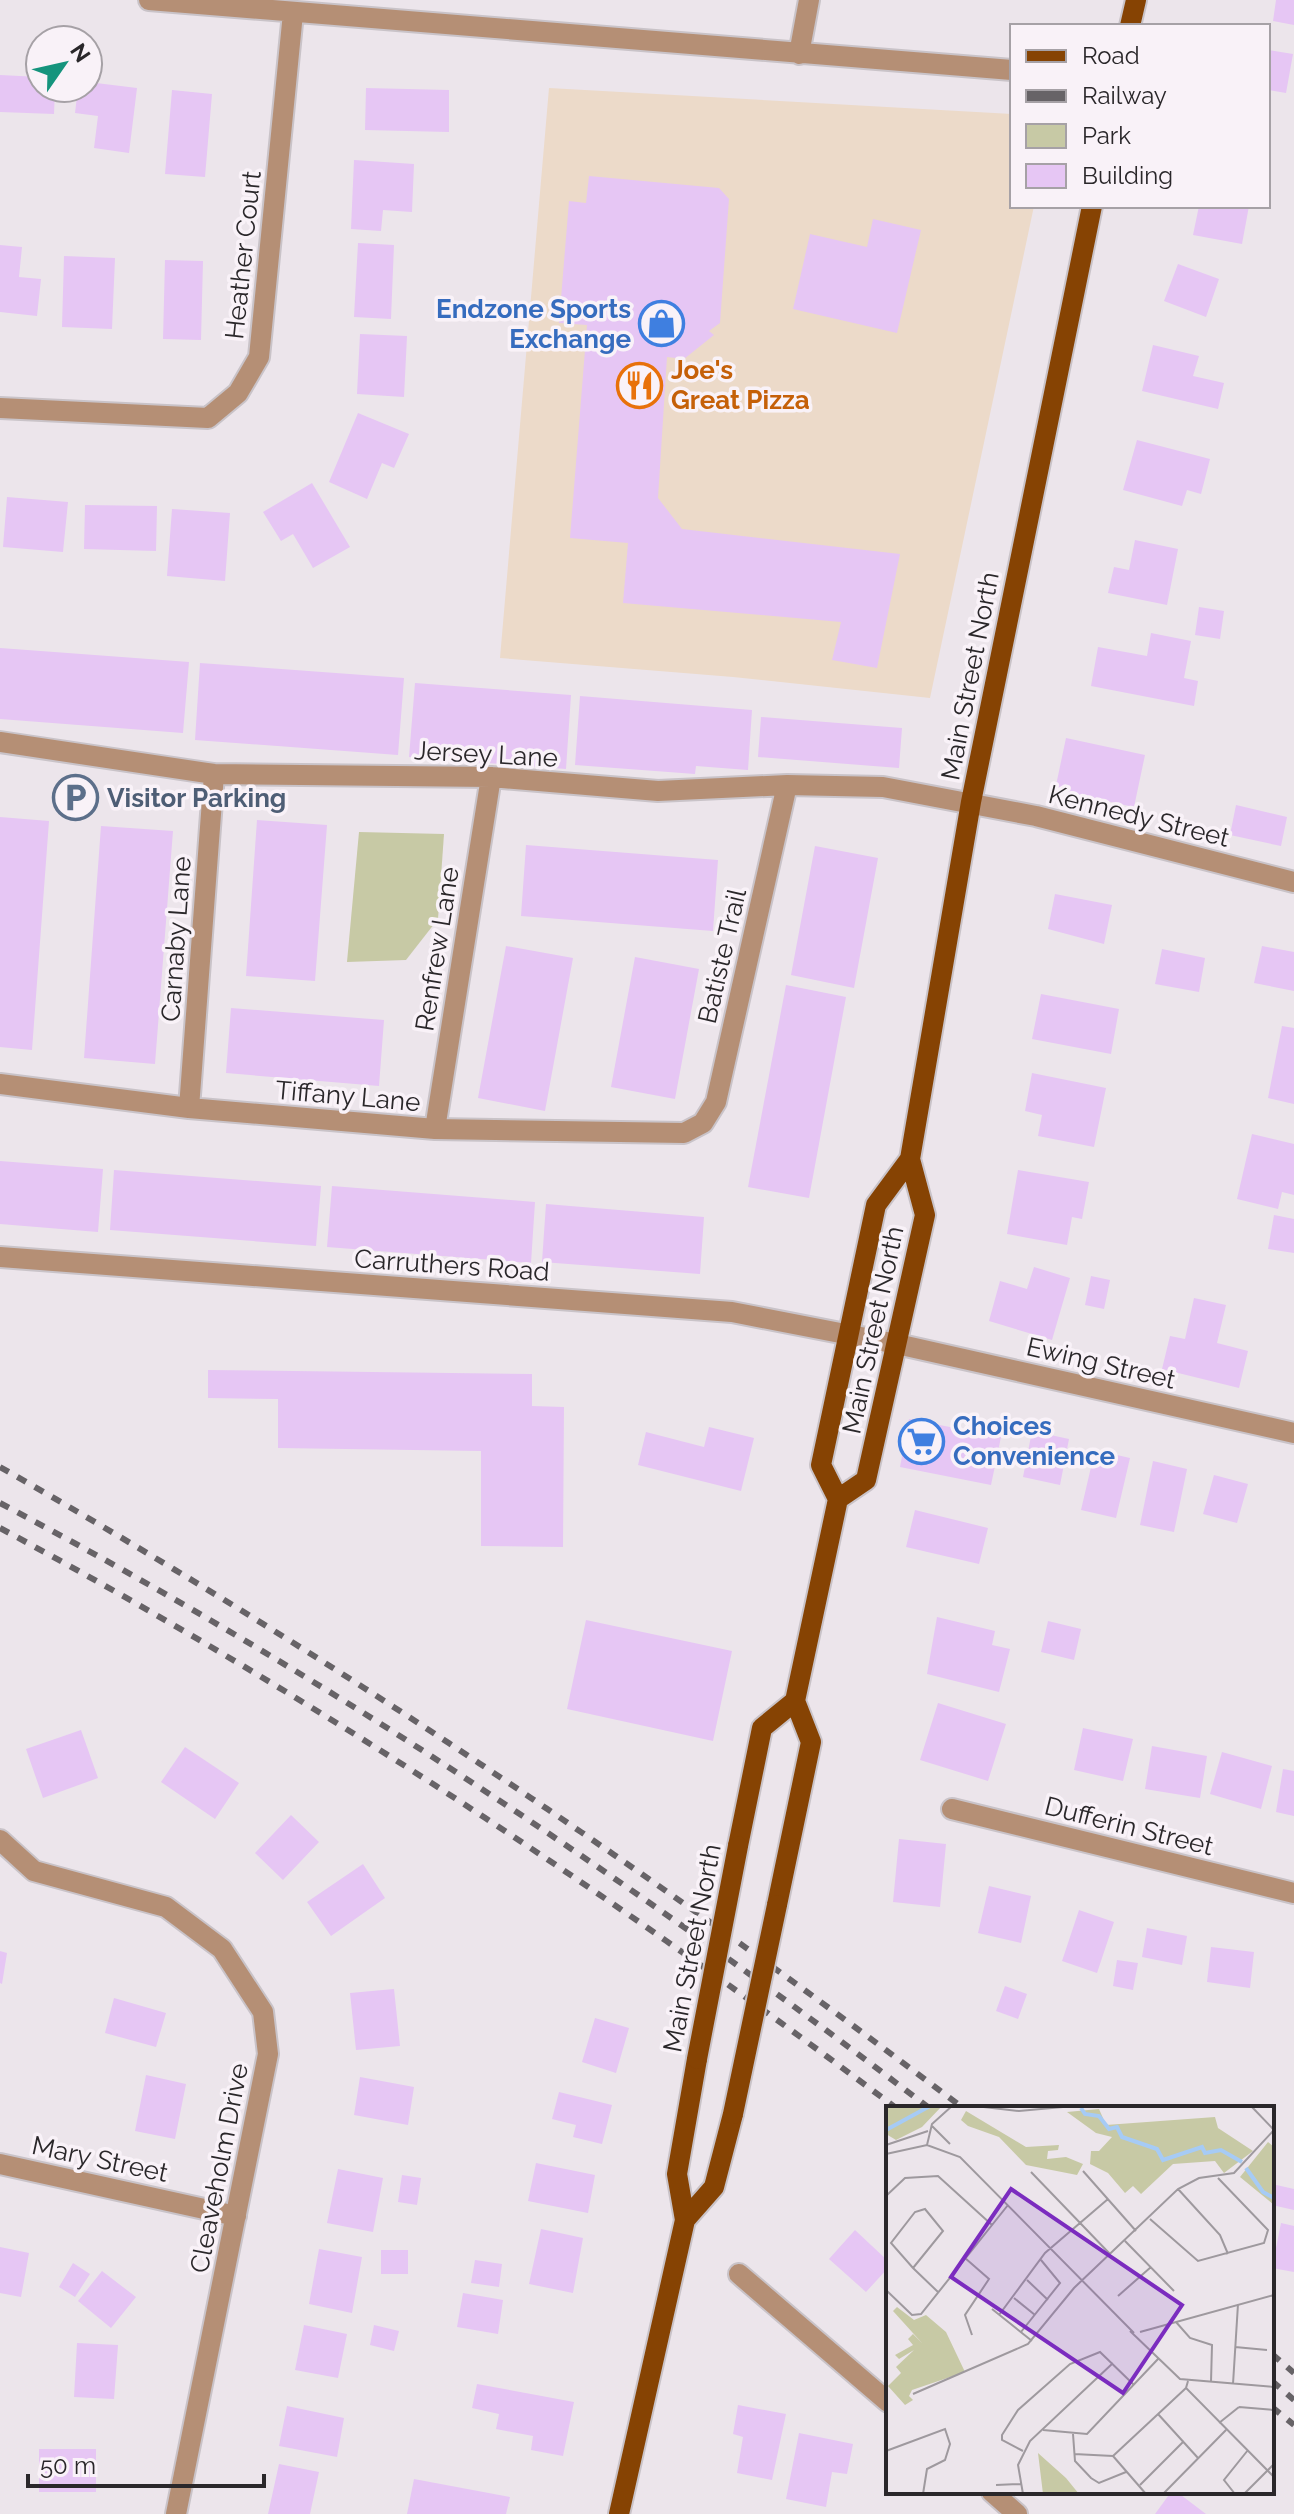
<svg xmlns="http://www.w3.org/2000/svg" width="1294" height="2514" font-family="Raleway,sans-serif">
<rect width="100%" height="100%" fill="#ece5eb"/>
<path fill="#ecdac9" d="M549,88L1012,114V206H1034L930,698L733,677L500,658Z"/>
<path fill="#c7c9a5" d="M359,832L444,834L438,919L406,960L347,962Z"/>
<path fill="#e6c6f4" d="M1276,0H1294V25L1273,21Z
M1268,50L1293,54L1286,93L1268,90Z
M0,75L40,77V88H55L54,114L0,112Z
M88,82L137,88L129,153L94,148L98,116L75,113L78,88H88Z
M366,88L449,90V132L365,130Z
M172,90L212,94L205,177L165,174Z
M354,160L414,164L412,212L383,210L381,231L351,229Z
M589,176L719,188L729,199L720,323L709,331L714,335L684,359L667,357L658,498L682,529L900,554L877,668L832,660L841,622L623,603L628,543L570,538L587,325L559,323L569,201L586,203Z
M1199,206H1249L1242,244L1193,235Z
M873,219L921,230L897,333L793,309L810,234L867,247Z
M358,243L394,245L391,319L354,317Z
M0,245L22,247L19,277L41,279L37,316L0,312Z
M64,256L115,258L112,329L62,327Z
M165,260L203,261L201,340L163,339Z
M1178,264L1219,279L1206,317L1164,301Z
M360,334L407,336L404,397L357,394Z
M1153,345L1199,356L1193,376L1224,383L1218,409L1142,391Z
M358,413L409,434L394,468L382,463L367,499L329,482Z
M1137,440L1210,459L1201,494L1187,490L1182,506L1123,490Z
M312,483L350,547L313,568L293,534L281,541L263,512Z
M7,497L68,502L63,552L3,547Z
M85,505L157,506L156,551L84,549Z
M172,509L230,513L225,581L167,576Z
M1135,540L1178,549L1167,605L1108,593L1114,567L1129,570Z
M1199,607L1224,611L1220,639L1195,635Z
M1151,633L1191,641L1184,678L1198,681L1194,706L1091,686L1098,647L1147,656Z
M0,648L189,662L183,733L0,719Z
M200,663L404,678L398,755L195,740Z
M415,683L571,695L566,769L409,757Z
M580,696L752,710L748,770L696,766L695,774L575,765Z
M761,717L902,728L899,768L758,757Z
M1066,738L1145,755L1134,807L1055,790Z
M1236,805L1287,817L1281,846L1230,835Z
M0,817L49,821L32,1050L0,1047Z
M257,820L327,825L315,981L246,976Z
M101,826L173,831L155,1064L84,1058Z
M526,845L718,860L713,931L521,916Z
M815,846L878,858L854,988L791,975Z
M1055,894L1112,905L1104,944L1048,929Z
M506,946L573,958L545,1111L478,1098Z
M1262,946L1294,952V991L1254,983Z
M1162,949L1205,958L1199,992L1155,984Z
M635,957L699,969L675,1099L611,1087Z
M786,985L846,997L809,1198L748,1187Z
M1041,994L1119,1009L1111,1054L1032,1039Z
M231,1008L384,1020L379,1086L226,1073Z
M1282,1026L1294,1028V1104L1268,1098Z
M1032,1073L1106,1088L1094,1147L1038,1136L1042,1115L1025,1111Z
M1252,1134L1294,1144V1195L1282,1192L1278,1209L1237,1199Z
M0,1161L103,1169L98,1232L0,1224Z
M114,1170L321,1186L316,1246L110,1230Z
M1018,1170L1089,1182L1082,1219L1072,1217L1067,1245L1007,1234Z
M332,1186L535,1202L531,1263L327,1247Z
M546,1204L704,1217L700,1274L542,1262Z
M1274,1215L1294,1219V1253L1268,1249Z
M1034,1267L1070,1278L1052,1340L989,1321L1000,1281L1027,1289Z
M1091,1276L1110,1280L1104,1309L1085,1305Z
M1194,1298L1226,1305L1217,1343L1248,1351L1239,1388L1162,1369L1170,1336L1185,1339Z
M208,1370L532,1374V1406L564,1407L563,1547L481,1546V1451L278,1448V1399L208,1398Z
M909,1419L1001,1437L991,1485L900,1467Z
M709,1427L754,1438L741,1491L638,1465L646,1432L704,1447Z
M1032,1431L1069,1439L1060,1485L1023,1477Z
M1095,1450L1130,1458L1116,1518L1081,1510Z
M1153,1461L1187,1469L1174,1532L1140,1525Z
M1214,1475L1248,1484L1237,1523L1203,1514Z
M915,1510L988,1528L979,1564L906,1547Z
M937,1617L995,1631L992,1645L1010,1649L999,1692L927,1674Z
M586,1620L732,1651L713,1741L567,1709Z
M1048,1621L1081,1629L1074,1660L1041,1652Z
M938,1703L1006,1724L988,1781L920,1760Z
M1083,1728L1133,1739L1123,1781L1074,1770Z
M81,1730L98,1778L43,1798L26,1749Z
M1152,1746L1207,1756L1200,1798L1145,1789Z
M185,1747L239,1783L215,1819L161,1782Z
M1222,1752L1272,1766L1261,1809L1210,1794Z
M1283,1769L1294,1771V1816L1276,1812Z
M291,1815L319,1842L283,1880L255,1853Z
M899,1839L946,1844L940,1907L893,1902Z
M363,1864L385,1898L331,1936L307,1902Z
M989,1886L1031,1896L1021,1943L978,1933Z
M1079,1910L1114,1922L1097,1973L1062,1961Z
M1147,1928L1187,1936L1182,1965L1142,1957Z
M1211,1947L1254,1952L1250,1988L1207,1982Z
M0,1951L7,1953L2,1984L0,1983Z
M1117,1960L1138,1963L1133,1990L1113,1986Z
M1005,1986L1027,1994L1018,2019L996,2011Z
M394,1989L400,2046L356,2050L350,1993Z
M114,1998L166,2013L156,2047L105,2033Z
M595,2018L629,2028L616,2073L582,2062Z
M146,2075L186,2084L175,2139L135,2131Z
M360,2077L414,2087L408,2125L354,2115Z
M559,2092L612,2105L602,2144L573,2137L576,2125L552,2119Z
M536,2163L595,2175L588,2213L528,2201Z
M338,2169L383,2178L373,2232L327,2223Z
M402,2175L421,2178L417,2205L398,2202Z
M1272,2184L1294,2189V2210L1272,2205Z
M1281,2223L1294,2226V2272L1272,2268Z
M541,2229L583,2238L573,2293L529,2284Z
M855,2230L888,2261V2268L866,2292L829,2259Z
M0,2247L29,2253L21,2297L0,2293Z
M319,2249L362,2257L352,2313L309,2304Z
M381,2250H408V2274H381Z
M475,2260L502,2264L499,2287L471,2283Z
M73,2263L90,2274L75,2297L59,2287Z
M102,2271L136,2297L111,2328L78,2301Z
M463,2293L503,2300L498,2334L457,2327Z
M304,2325L347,2334L338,2378L295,2370Z
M374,2325L399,2331L394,2351L370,2345Z
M77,2343L118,2345L114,2399L74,2397Z
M477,2384L574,2402L563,2456L531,2450L533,2436L496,2429L499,2414L472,2408Z
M738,2405L786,2414L772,2480L737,2473L743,2437L733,2434Z
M287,2406L344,2418L337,2457L279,2446Z
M799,2433L853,2444L847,2474L832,2472L826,2507L786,2499Z
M39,2449H96V2492H39Z
M279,2464L319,2472L310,2514H268Z
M414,2479L510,2497L506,2514H407Z
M1171,2492H1177L1206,2514H1155Z"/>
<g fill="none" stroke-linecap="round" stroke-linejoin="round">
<defs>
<path id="street" d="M149,0L1012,70
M799,54L809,0
M0,408L208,418L238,393L259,357L293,13
M0,742L214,774L491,777L658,791L787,785L883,787L1036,816L1294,882
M0,1084L189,1108L435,1129L684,1133L703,1123L716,1102L787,785
M189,1108L214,774
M435,1129L491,777
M0,1257L732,1312L897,1344L1294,1433
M952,1809L1294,1893
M0,1840L34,1871L166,1907L222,1949L263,2012L268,2054L176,2514
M0,2164L236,2216
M739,2274L888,2402
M992,2492L1017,2514"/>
<path id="primary" d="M1130,26L1136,0
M838,1499L866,1480L925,1215L910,1159L971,802L1092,206
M738,1846L762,1728L795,1701
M777,1905L811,1742L795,1701L838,1499L821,1465L876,1205L910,1159
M685,2220L714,2187L733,2114
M619,2514L685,2220L677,2174L697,2059"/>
</defs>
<use href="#street" stroke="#c9c3c8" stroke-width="24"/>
<use href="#primary" stroke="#c9c3c8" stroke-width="24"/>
<use href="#street" stroke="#b58f75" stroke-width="20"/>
<use href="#primary" stroke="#864303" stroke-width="20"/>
<path stroke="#676367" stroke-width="6" stroke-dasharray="10 10" stroke-linecap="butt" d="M0,1467C335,1658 656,1875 963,2108
M0,1503C326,1675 637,1884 929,2108
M0,1528C313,1696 612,1894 896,2108
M1272,2354L1294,2373
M1272,2381L1294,2400
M1272,2407L1294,2425"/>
<defs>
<path id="primary-bridge" d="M697,2059L738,1846
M733,2114L777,1905"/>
</defs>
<use href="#primary-bridge" stroke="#c9c3c8" stroke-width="24" stroke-linecap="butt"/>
<use href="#primary-bridge" stroke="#864303" stroke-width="20"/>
</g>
<defs>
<symbol id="shop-ring" viewBox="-11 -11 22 22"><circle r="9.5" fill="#f9f2f8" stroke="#3f7fe0" stroke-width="1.5"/><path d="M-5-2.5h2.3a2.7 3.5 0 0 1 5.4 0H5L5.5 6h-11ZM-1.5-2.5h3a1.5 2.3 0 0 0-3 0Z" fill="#3f7fe0"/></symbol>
<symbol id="restaurant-ring" viewBox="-11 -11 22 22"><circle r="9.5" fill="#f9f2f8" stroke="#e8710a" stroke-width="1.5"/><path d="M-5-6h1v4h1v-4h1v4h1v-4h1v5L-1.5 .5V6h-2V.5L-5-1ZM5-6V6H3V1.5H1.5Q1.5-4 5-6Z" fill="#e8710a"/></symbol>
<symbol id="parking-ring" viewBox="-11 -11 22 22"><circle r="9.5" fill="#f9f2f8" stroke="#5c6f8a" stroke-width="1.5"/><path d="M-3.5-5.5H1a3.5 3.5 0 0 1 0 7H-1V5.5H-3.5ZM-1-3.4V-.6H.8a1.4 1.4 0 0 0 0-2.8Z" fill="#5c6f8a"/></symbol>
<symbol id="supermarket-ring" viewBox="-11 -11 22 22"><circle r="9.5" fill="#f9f2f8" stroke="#3f7fe0" stroke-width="1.5"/><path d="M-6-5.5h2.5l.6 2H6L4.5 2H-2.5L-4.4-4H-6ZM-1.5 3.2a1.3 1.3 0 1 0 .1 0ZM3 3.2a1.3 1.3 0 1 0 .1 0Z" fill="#3f7fe0"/></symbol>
</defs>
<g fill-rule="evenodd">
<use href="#shop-ring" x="636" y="298" width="51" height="51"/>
<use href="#restaurant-ring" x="614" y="360" width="51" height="51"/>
<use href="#parking-ring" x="50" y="772" width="51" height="51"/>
<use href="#supermarket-ring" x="896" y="1416" width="51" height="51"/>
</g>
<g text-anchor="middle" stroke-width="7" stroke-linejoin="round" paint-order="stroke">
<g font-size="26" fill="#2a272a" stroke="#f9f2f8">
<text transform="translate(243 255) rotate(-84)" y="9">Heather Court</text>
<text transform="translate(970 676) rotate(-79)" y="9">Main Street North</text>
<text transform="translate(486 754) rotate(3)" y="9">Jersey Lane</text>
<text transform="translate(1139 816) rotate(14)" y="9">Kennedy Street</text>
<text transform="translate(176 939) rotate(-86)" y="9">Carnaby Lane</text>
<text transform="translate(437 949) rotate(-81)" y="9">Renfrew Lane</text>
<text transform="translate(722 956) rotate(-77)" y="9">Batiste Trail</text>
<text transform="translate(348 1096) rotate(5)" y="9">Tiffany Lane</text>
<text transform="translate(452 1265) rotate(4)" y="9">Carruthers Road</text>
<text transform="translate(873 1330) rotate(-78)" y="9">Main Street North</text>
<text transform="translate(1101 1363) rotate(13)" y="9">Ewing Street</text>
<text transform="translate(1129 1826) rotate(14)" y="9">Dufferin Street</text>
<text transform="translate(692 1948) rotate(-79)" y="9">Main Street North</text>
<text transform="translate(100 2159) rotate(12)" y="9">Mary Street</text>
<text transform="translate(219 2168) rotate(-79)" y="9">Cleaveholm Drive</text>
</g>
<g font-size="26" font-weight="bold" fill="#366cbe" stroke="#f9f2f8" text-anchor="end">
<text x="631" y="318">Endzone Sports<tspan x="631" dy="30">Exchange</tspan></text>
<text x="953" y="1435" text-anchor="start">Choices<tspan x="953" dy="30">Convenience</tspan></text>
</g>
<g font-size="26" font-weight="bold" fill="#c56008" stroke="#f9f2f8" text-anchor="start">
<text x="671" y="379">Joe's<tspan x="671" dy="30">Great Pizza</tspan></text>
</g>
<g font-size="26" font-weight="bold" fill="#4e5e75" stroke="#f9f2f8" text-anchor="start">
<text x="107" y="807">Visitor Parking</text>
</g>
</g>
<g transform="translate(886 2106)">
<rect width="388" height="388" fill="#ece5eb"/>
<path d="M0,0H56L36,21L10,34L0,28ZM213,3L220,19L329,11L332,22L367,45L338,67L329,55L287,58L255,88L247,80L239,87L222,67L204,58L205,45H213L226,31L210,27L181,6ZM80,5L140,41L173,39L172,44L162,45L161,53L180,51L197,58L191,69L140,59L113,31L82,20L75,14ZM382,36L388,41V99L354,71ZM11,201L28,214L40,209L60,226L79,266L26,284L23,290L27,294L19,299L2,280L15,267L10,261L28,244L13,253L9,249L27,239L22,233L27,228L36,237L7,205ZM152,347L180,372L193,388H157Z" fill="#c7c9a5"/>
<path fill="none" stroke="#a6cbf5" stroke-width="4" d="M195,2L199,8L213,10L223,23L231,21L236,31L271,43L277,54L316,41L319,47L335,44L356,56M0,24L44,0M360,62L377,86L388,92"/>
<path fill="none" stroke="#9e999e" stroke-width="2" d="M89,0L133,5L188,0M365,0L388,24M45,19L64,38M0,39L42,25M41,39L46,18L66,0M0,48L41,39L74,51L248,227M197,65L250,125M145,66L224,148M292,83L334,129L342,148M0,90L19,72L52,70L106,119M264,113L312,155L378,137L382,124L332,72M239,135L288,185M79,152L103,173L79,209L86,229M27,162L57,125L39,103L29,106L5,137L27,162L52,186M141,174L162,194M0,184L26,209L35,208L122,99M232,190L265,161M128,192L149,209M106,203L146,235M113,209L159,147L222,93M290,216L304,232L326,239L325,276M244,225L294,273L388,281M135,226L174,177L155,154M254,226L388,189M349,241L381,244M302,275L300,282L388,371M347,278L352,198M27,288L142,238L188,182L292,83L313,72L348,67L388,24M353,301L388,304M272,308L312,352M333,317L353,301M157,324L201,328L272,253M187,328L189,355L205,372L213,377L240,366M0,345L59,323L64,338L59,354L41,363L37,388M137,345L116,334V329L132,304L184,258L214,246L247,278M188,348L227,350M227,350L300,282M227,350L260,388M110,379L135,378M254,379L298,335M137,388L132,359L144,335L227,257M277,388L340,324M349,388L338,374L362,344M358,388L388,358"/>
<path fill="#7b2cbf" fill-opacity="0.15" stroke="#7b2cbf" stroke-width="4" d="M125,83L296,199L237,287L65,171Z"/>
<rect width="388" height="388" fill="none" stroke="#2a272a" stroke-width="4"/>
</g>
<rect x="1010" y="24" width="260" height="184" fill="#f9f2f8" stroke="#a6a1a6" stroke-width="2"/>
<rect x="1026" y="50" width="40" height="12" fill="#864303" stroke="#a6a1a6" stroke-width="2"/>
<text x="1082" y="64" font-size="24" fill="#2a272a">Road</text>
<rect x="1026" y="90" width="40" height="12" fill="#676367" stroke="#a6a1a6" stroke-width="2"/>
<text x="1082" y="104" font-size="24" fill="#2a272a">Railway</text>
<rect x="1026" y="124" width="40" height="24" fill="#c7c9a5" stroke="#a6a1a6" stroke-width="2"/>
<text x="1082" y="144" font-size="24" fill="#2a272a">Park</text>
<rect x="1026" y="164" width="40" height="24" fill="#e6c6f4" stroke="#a6a1a6" stroke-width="2"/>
<text x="1082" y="184" font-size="24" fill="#2a272a">Building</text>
<g transform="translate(64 64) rotate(56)"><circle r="38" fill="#f9f2f8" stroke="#a6a1a6" stroke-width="2"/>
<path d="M0-6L14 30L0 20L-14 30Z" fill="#15947d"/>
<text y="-12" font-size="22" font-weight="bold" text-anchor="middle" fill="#2a272a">N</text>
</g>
<path d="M28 2474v12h236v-12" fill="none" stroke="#2a272a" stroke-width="4"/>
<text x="40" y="2474" font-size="24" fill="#2a272a" stroke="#f9f2f8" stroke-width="6" paint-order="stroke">50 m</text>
</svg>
